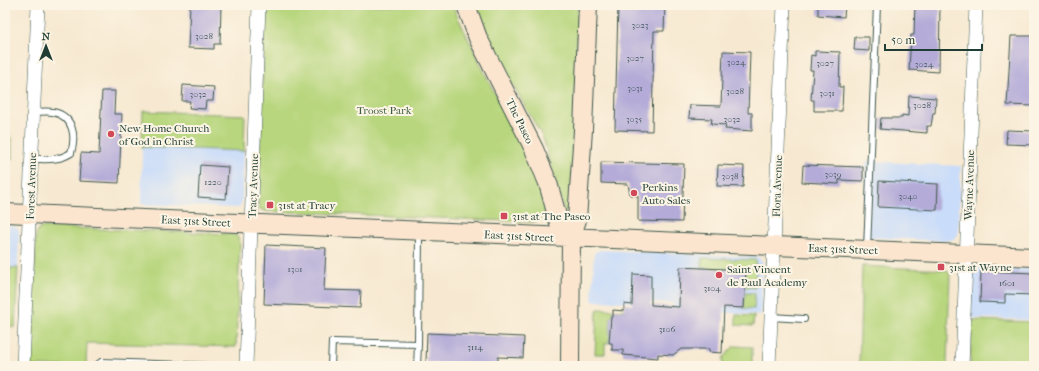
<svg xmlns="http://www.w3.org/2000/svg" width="1039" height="371" font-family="'IM FELL French Canon',serif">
<rect width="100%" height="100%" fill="#fcf5e5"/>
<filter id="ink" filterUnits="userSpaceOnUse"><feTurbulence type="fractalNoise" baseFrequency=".025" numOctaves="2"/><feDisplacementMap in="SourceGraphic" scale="8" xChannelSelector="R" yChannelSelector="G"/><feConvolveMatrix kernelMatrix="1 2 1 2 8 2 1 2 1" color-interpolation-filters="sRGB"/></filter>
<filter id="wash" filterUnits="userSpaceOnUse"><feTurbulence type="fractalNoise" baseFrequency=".012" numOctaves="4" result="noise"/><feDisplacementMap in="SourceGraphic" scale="16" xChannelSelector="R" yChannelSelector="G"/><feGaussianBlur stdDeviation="0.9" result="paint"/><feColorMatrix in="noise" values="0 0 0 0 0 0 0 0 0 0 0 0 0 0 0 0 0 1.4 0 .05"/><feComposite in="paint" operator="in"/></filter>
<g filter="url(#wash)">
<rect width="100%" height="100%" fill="#f7e9d1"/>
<path fill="#c9dcf9" d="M142,147L244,151L242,202L240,207L236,208L141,204Z
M866,161L961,166L958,235L954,239L946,241L863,237Z
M5,224L16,227L19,231L18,268H5Z
M600,250L759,257L763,263L761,315L673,309V303L592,301L594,253Z
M978,267L1034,269V320L971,318L973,271Z"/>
<path fill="#b7d67d" stroke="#6b8a58" d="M265,5H452L493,90L538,173L545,208L543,216L539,220L533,222L265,211L260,209L258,203Z
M473,5H578L571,212L564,211L543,138L482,30Z
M143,111L245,115L244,151L142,147Z
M5,129L12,140V159L7,158L5,156Z
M44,227L233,234L238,237L240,243L236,347L87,343L86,366H31L36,234L39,229Z
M702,258L756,260L755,288L745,287V270L702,268Z
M862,266L947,270L950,274L947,366H859Z
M5,268H18L15,327L5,326Z
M745,293H755L754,309L742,308H744Z
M598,309L624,310H613V317H611L609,343H605V354H595L597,310Z
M736,315L754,316L753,326L736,325Z
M972,320L1034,322V366H970Z
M734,346L752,347V366H723V358Z"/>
<g id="blocks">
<path fill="#b4abd8" d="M190,5H221L220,44H214V49L188,48Z
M618,5H665L664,31H654L652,131L615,130Z
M818,5H845L844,17L818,15Z
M915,5H940L939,72L909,70L911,35H914Z
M1011,36H1034V106L1007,105Z
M855,37H869V51L854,50Z
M723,51L750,52L748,113H752V131L725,129L726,125L711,124L712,119L689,118L690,105L721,106Z
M815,51L840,52L839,87H843L842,111H814V100H811L813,70H810L811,55L815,56Z
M183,85L214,87L213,101H206L205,109L189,108L190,101H182Z
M102,91H115L114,114H122L119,183L79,181L81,153L99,154Z
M909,96L936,98L935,113H933L931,126H927V133L880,129L881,118H902V115L908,116Z
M1007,130L1034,131V145L1006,144Z
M601,162L684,164L682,222L638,221V196L630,195L628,184L601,183Z
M200,165L228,167L226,199L198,197Z
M718,165L744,166L743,187L717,186Z
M803,165L863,167V181L839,180V184L802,182Z
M879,181L938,184L937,210L878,207Z
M266,245L326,248L324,290L361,291L360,308L264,304Z
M680,267L746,270L744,308L724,307L722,353L709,352V349H681L673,355L658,354V358L623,355V350H612V343H609L611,317H613V310L624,311V304L632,305L633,274L651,275V305L679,307Z
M981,271L1034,273V295L1005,294V303L980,302Z
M427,333L524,337L523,358L498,357V366L426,363Z"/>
</g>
</g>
<g filter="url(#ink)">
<use href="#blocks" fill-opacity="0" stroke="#3f574c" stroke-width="1"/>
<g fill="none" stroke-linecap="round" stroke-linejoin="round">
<defs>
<path id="lane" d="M32,159C47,159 58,161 71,153C76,137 74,116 53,112C47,111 40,112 34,112
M867,249L877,5
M771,317L804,319
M96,366L101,362L210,366
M331,366L332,342L418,344L419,233
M417,366L418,344"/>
<path id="street" d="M23,366L38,5
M246,366L259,5
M769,366L784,5
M962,366L976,5"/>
<path id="secondary" d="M466,5L478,38L534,149L548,183L559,223L571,238
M5,213L1034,257
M570,366L571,238L577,220L583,130L588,5"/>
</defs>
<use href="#lane" stroke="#3f574c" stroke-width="8"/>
<use href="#street" stroke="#3f574c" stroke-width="14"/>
<use href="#secondary" stroke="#3f574c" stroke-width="20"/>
<use href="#lane" stroke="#fff" stroke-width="6"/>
<use href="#street" stroke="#fff" stroke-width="13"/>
<use href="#secondary" stroke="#fbe5cf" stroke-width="18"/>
</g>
</g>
<g fill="#d1495b" stroke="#fcf5e5" stroke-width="1.5">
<circle cx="111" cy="134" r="4"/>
<circle cx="634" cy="193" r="4"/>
<rect x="266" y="201" width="8" height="8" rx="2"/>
<rect x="500" y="212" width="8" height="8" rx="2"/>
<rect x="937" y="263" width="8" height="8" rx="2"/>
<circle cx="719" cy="275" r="4"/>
</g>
<g text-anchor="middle" stroke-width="4" stroke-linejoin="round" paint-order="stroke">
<g font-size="9" fill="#44585d">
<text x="640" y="28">3023</text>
<text x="204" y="39">3028</text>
<text x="635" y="61">3027</text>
<text x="736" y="65">3024</text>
<text x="825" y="66">3027</text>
<text x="924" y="67">3024</text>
<text x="635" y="91">3031</text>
<text x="735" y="94">3028</text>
<text x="827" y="96">3031</text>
<text x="198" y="97">3032</text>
<text x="922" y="108">3028</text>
<text x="634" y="122">3035</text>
<text x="732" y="122">3032</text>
<text x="833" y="177">3039</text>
<text x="730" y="179">3038</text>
<text x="213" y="185">1220</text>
<text x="908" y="199">3040</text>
<text x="295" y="272">1301</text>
<text x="1007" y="286">1601</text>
<text x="712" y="291">3104</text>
<text x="667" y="332">3106</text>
<text x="475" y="350">3114</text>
</g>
<g font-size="11" fill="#3d5c43" stroke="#fcf5e5">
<text x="384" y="114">Troost Park</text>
</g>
<g font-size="11" fill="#1f3d34" stroke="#fcf5e5">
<text transform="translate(520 121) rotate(64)" y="4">The Paseo</text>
<text transform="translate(969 185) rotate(-88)" y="4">Wayne Avenue</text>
<text transform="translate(31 186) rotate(-88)" y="4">Forest Avenue</text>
<text transform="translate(253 186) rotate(-88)" y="4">Tracy Avenue</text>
<text transform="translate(777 186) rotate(-88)" y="4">Flora Avenue</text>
<text transform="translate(196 221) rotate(3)" y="4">East 31st Street</text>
<text transform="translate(519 236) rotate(3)" y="4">East 31st Street</text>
<text transform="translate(843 249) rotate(2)" y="4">East 31st Street</text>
</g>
<g font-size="11" fill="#1f3d34" stroke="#fcf5e5" text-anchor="start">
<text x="119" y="132">New Home Church<tspan x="119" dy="13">of God in Christ</tspan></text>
<text x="642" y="191">Perkins<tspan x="642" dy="13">Auto Sales</tspan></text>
<text x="278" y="209">31st at Tracy</text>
<text x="512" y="220">31st at The Paseo</text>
<text x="949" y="271">31st at Wayne</text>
<text x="727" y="273">Saint Vincent<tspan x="727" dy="13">de Paul Academy</tspan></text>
</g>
</g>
<rect width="1039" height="371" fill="none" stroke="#fcf5e5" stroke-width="20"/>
<g transform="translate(46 46)" stroke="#fcf5e5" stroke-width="3" paint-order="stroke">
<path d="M0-3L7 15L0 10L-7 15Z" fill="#1f3d34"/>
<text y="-6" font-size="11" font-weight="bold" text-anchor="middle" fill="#1f3d34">N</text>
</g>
<path d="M885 44v6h97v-6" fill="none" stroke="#1f3d34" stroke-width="2"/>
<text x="891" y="44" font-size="12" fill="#1f3d34" stroke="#fcf5e5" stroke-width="3" paint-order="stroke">50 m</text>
</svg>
